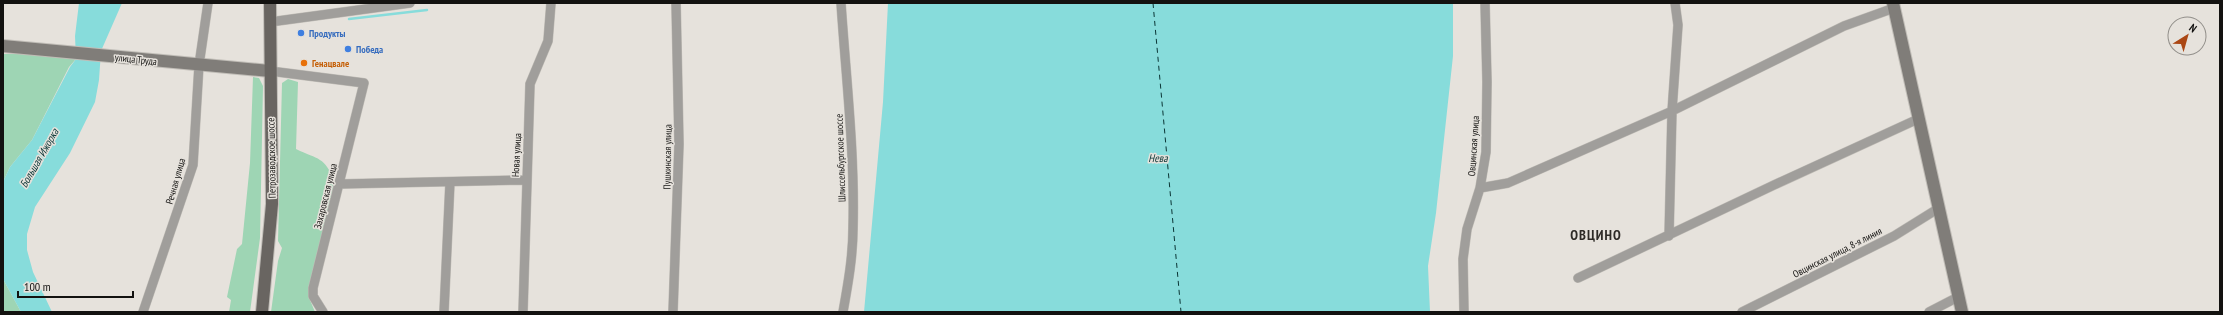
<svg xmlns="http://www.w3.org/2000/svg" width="2223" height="315" font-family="'PT Sans Narrow',sans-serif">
<rect width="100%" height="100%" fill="#e6e2dc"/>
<path fill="#9ed5b4" d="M3,54H33L76,59L69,67L32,140L10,167L3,182Z
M253,77L259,78L263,86L260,238L250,312H229L231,300L227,297L237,249L242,244L250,163Z
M288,79L298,82L296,149C319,160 324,156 335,182L310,289V300L315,312H271L278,261L282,248L278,241L282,83Z
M3,279L21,312H3Z"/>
<path fill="#87dcdb" d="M79,3H122L101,51L99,80L95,102L70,153L35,207L27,234V250L33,272L52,312H21L3,279V182L10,167L32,140L70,67L76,59L75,36Z
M888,3H1453V56L1436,213L1428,266L1430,312H864L883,102Z"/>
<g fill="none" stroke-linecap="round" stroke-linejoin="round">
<path stroke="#87dcdb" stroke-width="2.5" d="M349,19L427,10"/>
<path stroke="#0a3535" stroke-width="1" stroke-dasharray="5 4" stroke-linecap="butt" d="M1153,3L1181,312"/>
<defs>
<path id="street" d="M841,3C846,78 855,153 853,228C853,256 848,284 843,312
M270,22L410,3
M270,71L364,83L313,288V296L323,312
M340,184L525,180
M1480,188L1508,183L1672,111L1844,26L1894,8
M1669,236L1672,111L1678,25L1675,3
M1578,278L1774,185L1918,119
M143,312L193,165L199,65L208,3
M444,312L450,182
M523,312L530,84L548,41L551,3
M673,312L679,144L676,3
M1464,312L1463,259L1467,229L1480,188L1486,152L1487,82L1485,3
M1742,312L1894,236L1939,208
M1929,312L1958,297"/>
<path id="secondary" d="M1893,3L1962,312
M3,46L270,71"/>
<path id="primary" d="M262,312L272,204L270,3"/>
</defs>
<use href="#street" stroke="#c0bdb7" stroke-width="10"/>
<use href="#secondary" stroke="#c0bdb7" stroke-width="14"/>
<use href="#primary" stroke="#c0bdb7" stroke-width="14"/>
<use href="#street" stroke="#a09e9b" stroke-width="9"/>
<use href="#secondary" stroke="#807d79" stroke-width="12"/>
<use href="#primary" stroke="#696561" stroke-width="12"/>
</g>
<g fill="#3f7fe0" stroke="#e6e2dc" stroke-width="1.5">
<circle cx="301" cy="33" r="4"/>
<circle cx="348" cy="49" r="4"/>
</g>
<circle fill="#e8710a" stroke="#e6e2dc" stroke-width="1.5" cx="304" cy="63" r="4"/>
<g text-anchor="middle" stroke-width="3" stroke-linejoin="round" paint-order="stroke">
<g font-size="10" font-weight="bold" fill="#366cbe" stroke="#e6e2dc" text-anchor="start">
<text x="309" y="37">Продукты</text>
<text x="356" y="53">Победа</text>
</g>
<g font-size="10" fill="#131210" stroke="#e6e2dc">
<text transform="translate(136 59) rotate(6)" y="4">улица Труда</text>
<text transform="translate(1473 146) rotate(-86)" y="4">Овцинская улица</text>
<text transform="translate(516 155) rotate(-87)" y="4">Новая улица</text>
<text transform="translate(667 157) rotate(-89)" y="4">Пушкинская улица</text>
<text transform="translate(271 158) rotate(-91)" y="4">Петрозаводское шоссе</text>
<text transform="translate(840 158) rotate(-92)" y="4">Шлиссельбургское шоссе</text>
<text transform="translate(175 181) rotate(-74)" y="4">Речная улица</text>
<text transform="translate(325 196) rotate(-76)" y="4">Захаровская улица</text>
<text transform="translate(1837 252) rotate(-27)" y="4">Овцинская улица, 8-я линия</text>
</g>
<g font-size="10" font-weight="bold" fill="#c56008" stroke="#e6e2dc" text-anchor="start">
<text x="312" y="67">Генацвале</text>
</g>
<g font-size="11" font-style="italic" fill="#0a3535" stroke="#e6e2dc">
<text transform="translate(39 158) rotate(-60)" y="4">Большая Ижорка</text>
<text x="1158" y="162">Нева</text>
</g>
<g font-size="14" font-weight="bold" letter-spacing="1" fill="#2d2a26" stroke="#e6e2dc">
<text x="1596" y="240">ОВЦИНО</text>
</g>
</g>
<rect width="2223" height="315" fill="none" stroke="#131210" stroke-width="8"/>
<g transform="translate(2187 36) rotate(37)"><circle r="19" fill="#e6e2dc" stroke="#928f8a"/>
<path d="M0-3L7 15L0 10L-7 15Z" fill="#ab4714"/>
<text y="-6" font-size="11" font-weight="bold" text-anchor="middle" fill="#131210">N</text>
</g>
<path d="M18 291v6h115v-6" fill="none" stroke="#131210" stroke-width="2"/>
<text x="24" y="291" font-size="12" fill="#131210" stroke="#e6e2dc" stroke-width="3" paint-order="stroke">100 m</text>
</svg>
